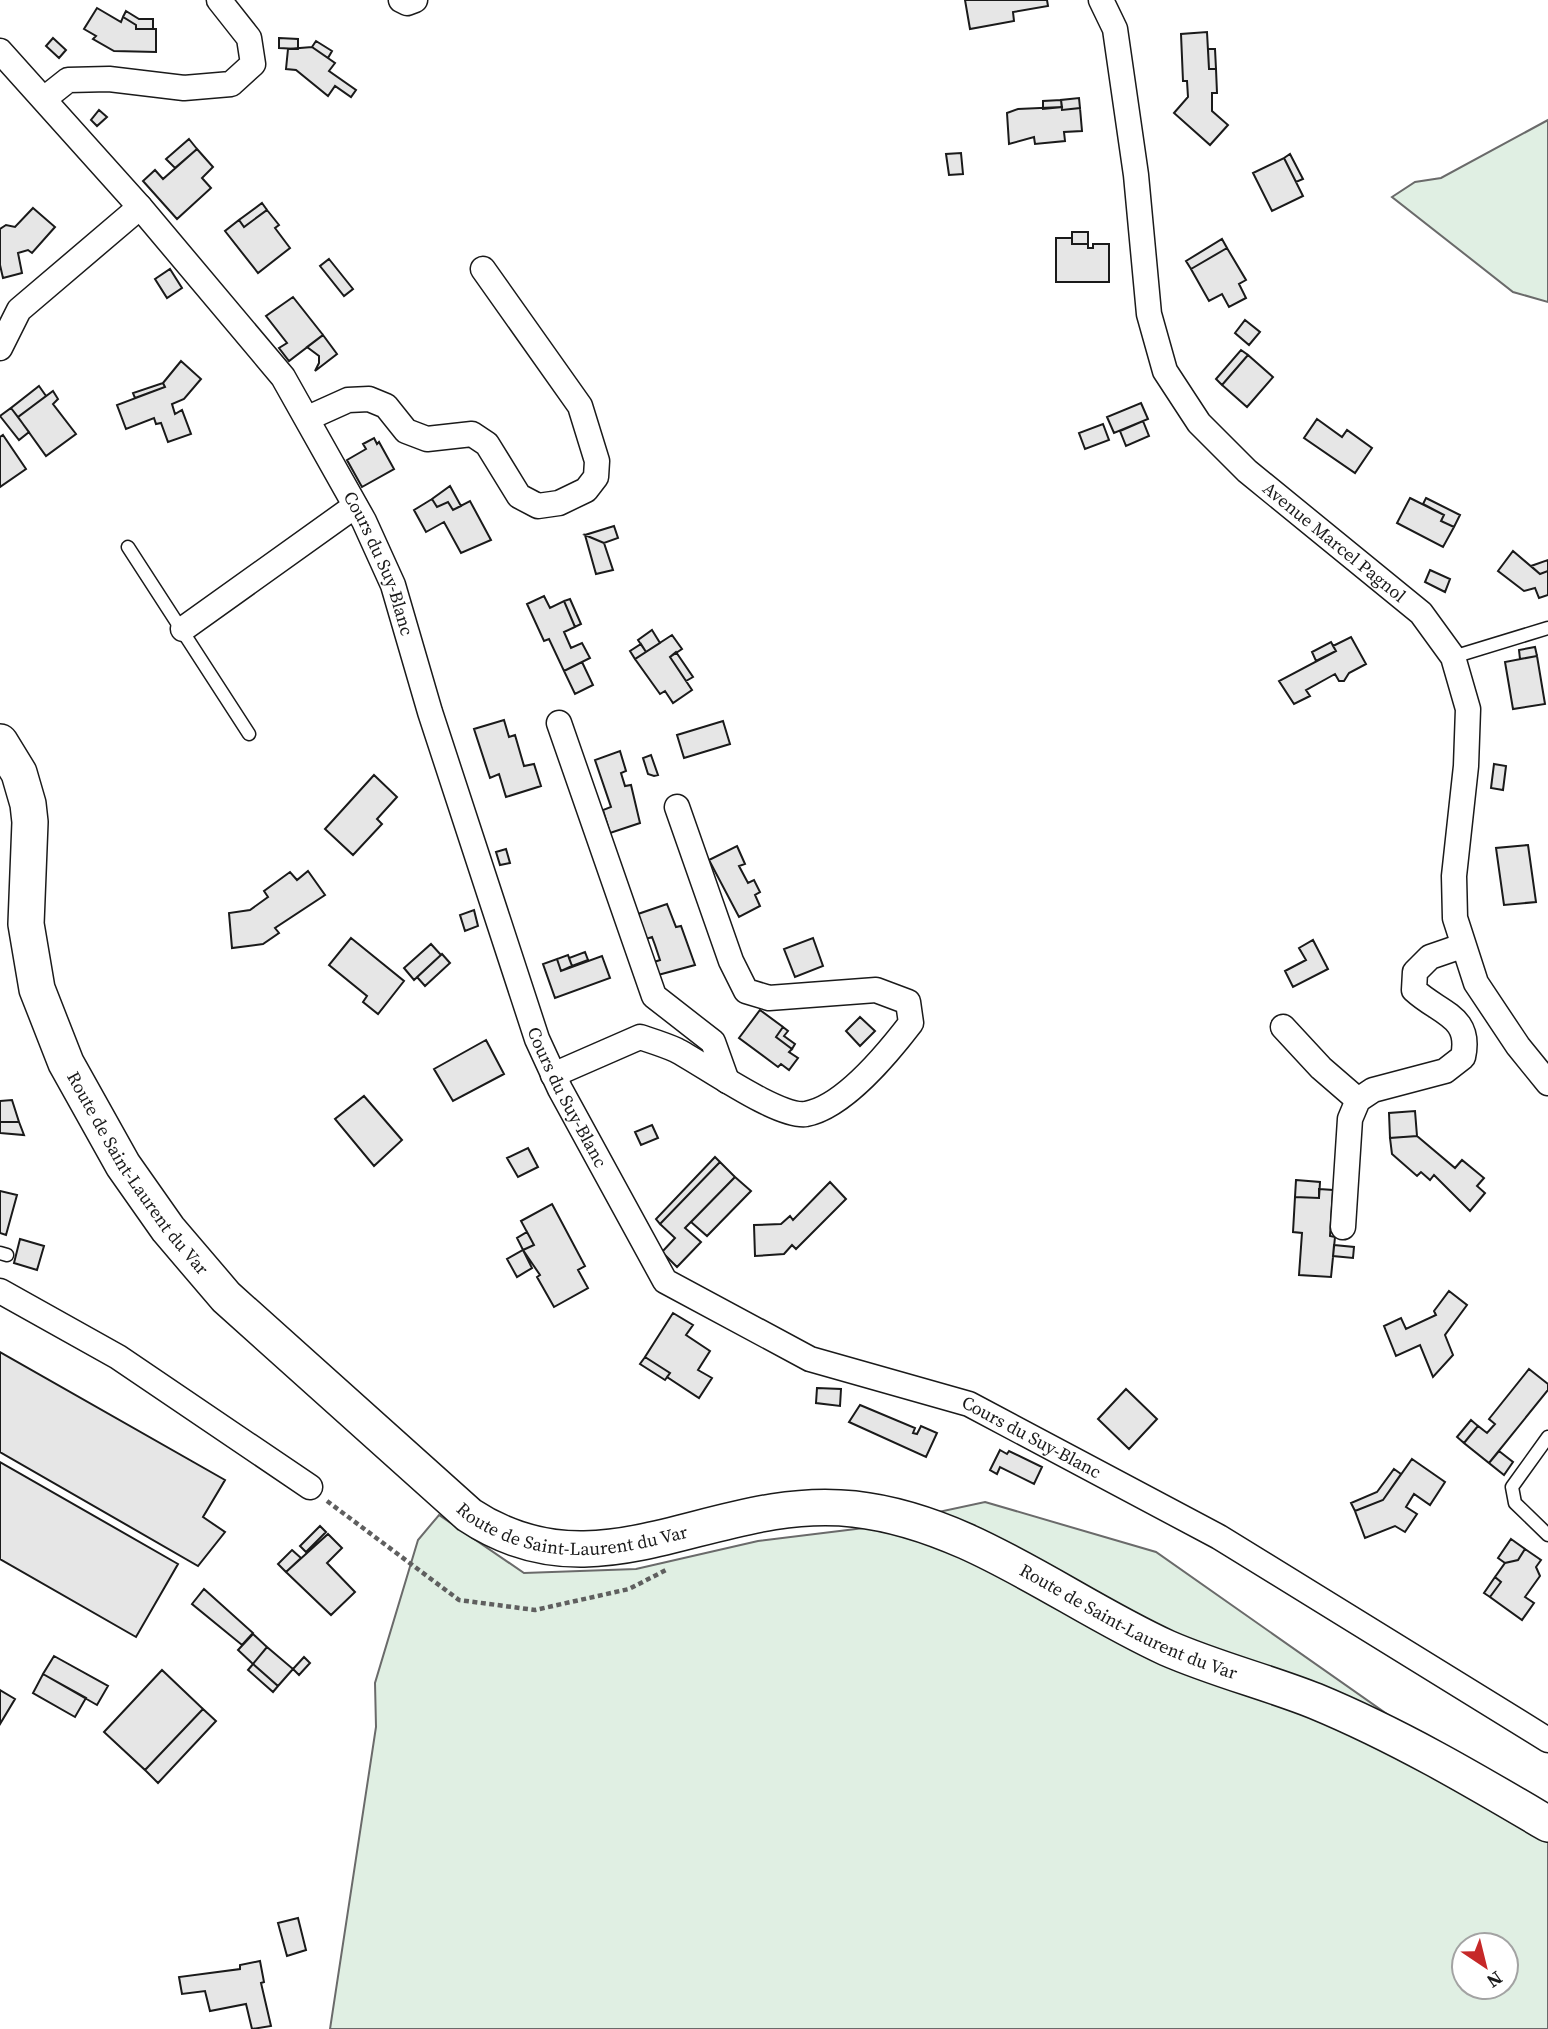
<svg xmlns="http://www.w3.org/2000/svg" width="1548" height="2029" font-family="'Source Serif 4',serif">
<rect width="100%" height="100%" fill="#fff"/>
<path fill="#e0efe3" stroke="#6a6a6a" stroke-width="2" fill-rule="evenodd" d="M1548,120V302L1513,292L1392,197L1415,182L1441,178Z
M985,1502L1156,1552L1548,1827V2029H330L376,1727L375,1683L418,1540L439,1515L524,1573L636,1569L758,1541L864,1528ZM1464,1945H1506V1987H1464Z"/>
<path fill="#e6e6e6" stroke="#1a1a1a" stroke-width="2" d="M965,0H1047L1048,6L1013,12L1014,21L970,29Z
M97,8L121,22L123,17L136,25V29H156V52L114,51L93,39L96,36L84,29Z
M126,11L139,19H153V29H136V25L123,17Z
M1207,32L1209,69H1216L1217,93H1212V111L1228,125L1210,145L1174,113L1188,97L1187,81H1183L1181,34Z
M53,38L66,50L59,58L46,46Z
M279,38L298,39V49L279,48Z
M316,41L332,51L328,58L312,47Z
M312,47L335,63L329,71L356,90L351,97L335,86L328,96L296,70L286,69L288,49Z
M1208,49H1215L1216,69H1209Z
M1079,98L1080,108L1062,110L1061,100Z
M1061,100L1062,107L1043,109V101Z
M1062,107V110L1080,108L1082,131L1064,132L1065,141L1035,144L1034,137L1009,144L1007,113L1018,109Z
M99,110L107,117L97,126L91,120Z
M189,139L197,149L175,168L166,159Z
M197,149L213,167L202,178L211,188L177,219L143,181L155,170L163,179Z
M961,153L963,174L949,175L946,154Z
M1290,154L1303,179L1296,182L1284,158Z
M1284,158L1303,196L1272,211L1253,173Z
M262,203L267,210L244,227L239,220Z
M33,208L55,227L32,253L28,250L18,253L22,273L3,278L0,265V229L6,225L15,227Z
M267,210L279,225L275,228L290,248L258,273L225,231L239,220L244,227Z
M1072,232H1088V244H1072Z
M1056,238H1072V244H1088V248H1093V244H1109V282H1056Z
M1222,239L1227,248L1191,269L1186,261Z
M1227,248L1246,280L1239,284L1246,298L1229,307L1222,294L1209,301L1191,269Z
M329,259L353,289L344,296L320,266Z
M170,269L182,288L167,298L155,279Z
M293,297L323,335L289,361L279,348L287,343L266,316Z
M1245,320L1260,332L1249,345L1235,333Z
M323,335L337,354L315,371L319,363V356L307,347Z
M1241,350L1248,355L1222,385L1216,379Z
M1248,355L1273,377L1247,407L1222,385Z
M181,361L201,379L184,399L172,404L175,414L182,410L191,434L168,442L161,423L156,424L154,418L126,429L117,405L165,387L163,383Z
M163,383L165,387L135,398L133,393Z
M39,386L46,396L18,417L11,408Z
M53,391L58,399L53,404L76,434L46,456L18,417Z
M1141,403L1148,419L1114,433L1107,417Z
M11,408L29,432L19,440L0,416Z
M1317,419L1342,437L1347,430L1372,448L1355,473L1304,438Z
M1143,421L1149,436L1126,446L1120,431Z
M1103,424L1109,440L1085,449L1079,433Z
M3,435L26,469L0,487V437Z
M374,438L377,444L379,442L394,469L362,487L347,460L366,449L363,444Z
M450,486L461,506L453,510L448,502L437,507L432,499Z
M1410,498L1444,515L1441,521L1454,527L1443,547L1397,523Z
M1426,498L1460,515L1454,527L1441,521L1444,515L1423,504Z
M432,499L437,507L448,502L453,510L470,501L491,540L461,553L444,522L426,532L414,510Z
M614,526L618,538L604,543L585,535Z
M585,535L604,543L613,570L596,574Z
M1513,551L1540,574L1548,571V595L1539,598L1535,588L1524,591L1498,571Z
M1548,560V571L1540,574L1531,566Z
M1430,570L1450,579L1445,592L1425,582Z
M544,596L550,608L564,601L575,627L564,632L571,648L582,643L590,658L564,671L549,639L544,641L527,604Z
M570,599L581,624L575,627L564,601Z
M652,630L660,643L646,652L638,640Z
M672,635L682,649L670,657L692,690L673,703L665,691L660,694L635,659Z
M1351,637L1366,664L1349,673L1344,681H1339L1335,674L1326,679L1306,690L1310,696L1294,704L1279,681L1336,651L1333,646Z
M1331,642L1336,651L1316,661L1312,652Z
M641,644L646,652L635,659L630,651Z
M1535,647L1537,656L1520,659L1519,650Z
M676,652L693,677L686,681L670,657Z
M1537,656L1545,704L1513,709L1505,662Z
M582,662L593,685L575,694L564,671Z
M504,720L509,737L515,735L524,766L534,764L541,786L506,797L499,774L490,778L474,729Z
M723,721L730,744L684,758L677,735Z
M620,751L626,771L621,773L625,786L631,785L640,823L610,833L603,810L611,807L595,760Z
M651,755L658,775L654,776L648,774L643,758Z
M1494,764L1506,766L1503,790L1491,788Z
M374,775L397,797L377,819L382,824L353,855L325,829Z
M1528,845L1536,902L1504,905L1496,848Z
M737,846L745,864L739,866L748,883L754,880L760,892L755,895L760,906L739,917L709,860Z
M506,849L510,863L500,865L496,852Z
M308,871L325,895L275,928L279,933L263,944L232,948L229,913L250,910L268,897L264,891L290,872L297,880Z
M667,904L676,927L681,926L695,965L658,975L654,962L660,960L655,945L652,937L646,939L638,914Z
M474,910L478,926L465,931L460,915Z
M351,938L404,981L378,1014L363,1002L367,996L329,965Z
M813,938L823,966L795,977L784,949Z
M1313,940L1328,969L1293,987L1285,971L1306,960L1299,948Z
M431,944L441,955L414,980L404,968Z
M585,952L588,960L572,966L569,958Z
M442,954L450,963L425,986L417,977Z
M568,955L572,966L561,971L557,959Z
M602,956L610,978L555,998L543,964L557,959L561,971Z
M760,1010L783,1027L776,1037L792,1049L789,1052L798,1058L789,1070L781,1064L778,1067L739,1038Z
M860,1017L875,1031L860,1046L846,1031Z
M783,1027L788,1031L784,1036L795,1044L792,1049L776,1037Z
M486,1040L504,1074L453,1101L434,1069Z
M364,1096L402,1140L374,1166L335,1119Z
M12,1100L19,1122H0V1101Z
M1415,1111L1417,1136L1390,1138L1389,1113Z
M0,1122H19L24,1135L0,1133Z
M652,1125L658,1138L641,1145L635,1132Z
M1417,1136L1455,1168L1462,1160L1484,1178L1477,1186L1485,1193L1470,1211L1434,1175L1430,1180L1421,1172L1417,1176L1392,1154L1390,1138Z
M528,1148L538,1167L518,1177L507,1158Z
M715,1157L720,1162L660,1224L656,1219Z
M720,1162L735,1177L685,1228L701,1242L677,1267L662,1252L675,1238L660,1224Z
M735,1177L751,1191L707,1236L691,1222Z
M1296,1180L1320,1182L1319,1198L1295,1197Z
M830,1182L846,1199L796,1249L792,1245L784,1254L755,1256L754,1225L781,1224L790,1216L793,1220Z
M1319,1189L1333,1190L1330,1236L1335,1237L1331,1277L1299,1275L1302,1233L1293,1232L1295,1197L1319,1198Z
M0,1191L17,1195L6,1235L0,1233Z
M552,1204L585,1266L578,1270L588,1288L554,1307L537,1277L540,1275L523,1250L534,1245L521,1221Z
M527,1232L534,1245L523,1250L517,1238Z
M20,1239L44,1246L37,1270L14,1263Z
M1334,1245L1354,1247L1353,1258L1333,1256Z
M523,1250L532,1268L517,1277L507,1259Z
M1449,1291L1467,1305L1445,1335L1453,1355L1433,1377L1420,1345L1396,1356L1384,1326L1401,1318L1406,1329L1436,1315L1434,1311Z
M673,1313L693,1325L686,1335L710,1351L698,1370L712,1378L699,1398L667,1377L670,1373L645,1357Z
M0,1352L225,1480L203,1517L225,1532L198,1566L0,1452Z
M645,1357L670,1373L665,1380L640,1364Z
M1529,1369L1548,1384V1390L1489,1463L1464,1443L1478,1426L1487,1433L1495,1424L1489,1419Z
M817,1388L841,1389L840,1406L816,1403Z
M1126,1389L1157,1419L1129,1449L1098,1419Z
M860,1405L915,1428L913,1433L917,1434L921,1426L937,1433L926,1457L849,1422Z
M1471,1420L1478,1426L1464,1443L1457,1437Z
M1000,1450L1007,1454L1009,1451L1042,1467L1034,1484L1000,1467L997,1474L990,1470Z
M1499,1451L1513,1462L1504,1475L1489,1463Z
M1412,1459L1445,1482L1430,1505L1414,1494L1406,1507L1417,1514L1405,1532L1395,1526L1365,1538L1355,1511L1383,1500Z
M0,1462L178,1564L136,1637L0,1559Z
M1394,1469L1401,1474L1383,1500L1355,1511L1351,1503L1377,1492Z
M320,1526L326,1532L306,1552L300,1546Z
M328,1534L342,1548L327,1563L355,1592L331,1615L286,1572Z
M1511,1539L1525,1549L1518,1560L1505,1563L1498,1558Z
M1525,1549L1541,1560L1536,1567L1540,1576L1525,1597L1534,1603L1522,1620L1490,1597L1501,1582L1495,1577L1505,1563L1518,1560Z
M292,1550L301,1558L286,1572L278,1564Z
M1495,1577L1501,1582L1490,1597L1484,1593Z
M204,1589L253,1633L242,1645L192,1604Z
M253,1634L267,1647L253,1664L238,1650Z
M267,1647L293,1669L278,1686L253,1664Z
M54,1656L108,1686L97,1705L43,1674Z
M304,1657L310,1663L299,1675L293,1669Z
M253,1664L278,1686L273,1692L248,1670Z
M162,1670L203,1709L145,1770L104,1732Z
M43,1674L86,1698L75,1717L33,1693Z
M0,1690L15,1699L0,1724Z
M203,1709L216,1721L158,1783L145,1770Z
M298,1918L306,1950L287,1956L278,1923Z
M260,1961L264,1982L261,1983L271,2026L252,2029L246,2004L210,2011L205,1991L182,1994L179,1977L240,1969V1965Z"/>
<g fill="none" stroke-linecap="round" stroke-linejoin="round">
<defs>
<path id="service" d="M128,547L249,734
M1453,657L1548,628
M0,1253L7,1255
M1548,1437L1512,1487L1515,1503L1548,1535"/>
<g id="minor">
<path d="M401,0L407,3L415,0"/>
<path id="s1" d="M1101,0L1115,29L1136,175L1149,314L1165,371L1199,423L1247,471L1421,613L1453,657L1468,709L1466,766L1454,876L1455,918L1476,983L1518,1046L1548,1083"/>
<path id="s2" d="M0,51L140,207L283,377L364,521L393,585L430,712L537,1039L560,1089L665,1281L810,1359L969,1404L1219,1537L1548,1740"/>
<path d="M44,99L68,80L109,79L184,88L231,84L253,64L249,38L219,0"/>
<path d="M0,348L19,310L140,207"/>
<path d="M308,418L348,400L369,399L386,406L406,431L427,439L472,434L487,444L519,496L538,506L559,503L586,490L596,477L597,461L580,406L483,269"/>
<path d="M183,629L355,506"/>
<path d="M559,723L654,996L713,1042L727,1081"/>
<path d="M1283,1027L1321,1068L1358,1100"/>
<path d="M553,1075L640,1037C652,1041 665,1045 676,1050C703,1064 778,1118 806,1114C844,1107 888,1053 911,1023L908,1002L876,990L769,998L746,991L731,961L677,807"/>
<path d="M1343,1227L1350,1119L1358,1100L1373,1090L1445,1071L1463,1057C1472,1016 1440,1014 1414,990L1415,972L1430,957L1462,946"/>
<path d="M0,1291L118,1357L310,1487"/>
</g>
<g id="secondary">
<path id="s3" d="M0,742L19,773L28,804L30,822L26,924L37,989L66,1063L123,1165L168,1229L226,1297L469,1515C600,1602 714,1493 854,1509C970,1522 1064,1601 1167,1648C1215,1669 1267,1682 1315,1701C1397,1735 1472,1779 1548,1824"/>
</g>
</defs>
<use href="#service" stroke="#1a1a1a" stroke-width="15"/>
<use href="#minor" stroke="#1a1a1a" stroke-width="27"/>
<use href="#secondary" stroke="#1a1a1a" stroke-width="38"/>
<path stroke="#5f5f5f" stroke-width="4.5" stroke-dasharray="5 3.5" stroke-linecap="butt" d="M327,1501L459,1600L535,1610L629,1589L666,1570"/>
<use href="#service" stroke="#fff" stroke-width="12"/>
<use href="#minor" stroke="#fff" stroke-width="24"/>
<use href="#secondary" stroke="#fff" stroke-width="35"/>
</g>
<g text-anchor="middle" stroke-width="5" stroke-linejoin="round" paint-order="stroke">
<g font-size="18" fill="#1a1a1a" stroke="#fff">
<text dy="6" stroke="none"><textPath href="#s1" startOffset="621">Avenue Marcel Pagnol</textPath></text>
<text dy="6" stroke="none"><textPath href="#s2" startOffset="642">Cours du Suy-Blanc</textPath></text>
<text dy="6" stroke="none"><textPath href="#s2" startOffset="1209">Cours du Suy-Blanc</textPath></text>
<text dy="6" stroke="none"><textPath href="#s3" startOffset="466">Route de Saint-Laurent du Var</textPath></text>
<text dy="6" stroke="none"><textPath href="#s2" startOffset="1818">Cours du Suy-Blanc</textPath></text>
<text dy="6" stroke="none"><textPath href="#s3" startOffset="1052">Route de Saint-Laurent du Var</textPath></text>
<text dy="6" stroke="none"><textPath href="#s3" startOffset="1640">Route de Saint-Laurent du Var</textPath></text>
</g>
</g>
<g transform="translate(1485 1966) rotate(145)"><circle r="33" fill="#ffffff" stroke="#a3a3a3" stroke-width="2"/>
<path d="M0-5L12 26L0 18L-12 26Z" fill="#c62828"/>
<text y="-10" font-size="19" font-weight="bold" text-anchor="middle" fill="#1a1a1a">N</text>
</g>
</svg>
